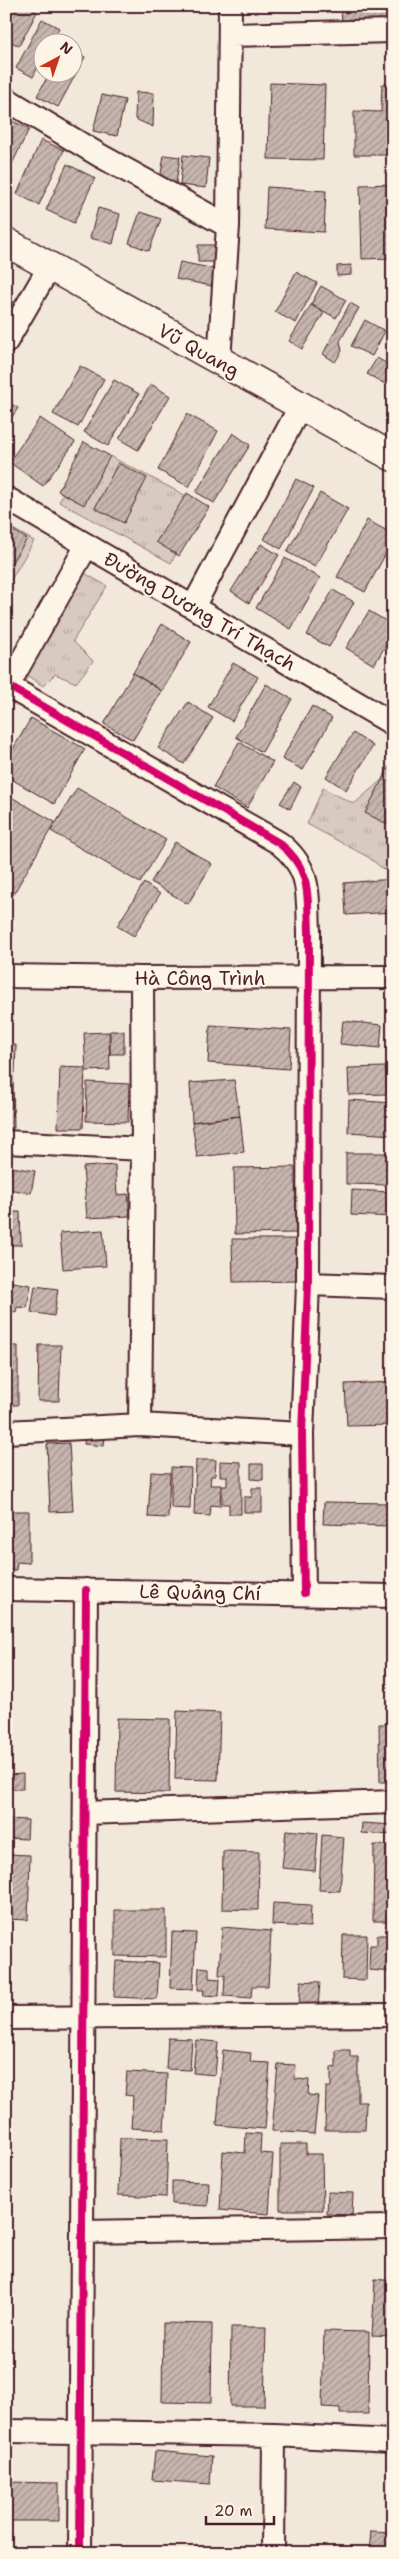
<svg xmlns="http://www.w3.org/2000/svg" width="399" height="2559" font-family="'Shantell Sans',sans-serif">
<defs>
<pattern id="grass-tufts" width="24" height="20" patternUnits="userSpaceOnUse" patternTransform="scale(1.25)"><rect width="24" height="20" fill="#d8cac0"/><path d="M3 7l-1-3M5 7V3M7 7l1-3M15 17l-1-3M17 17v-4M19 17l1-3" fill="none" stroke="#bbada5"/></pattern>
<pattern id="building-hatch" width="6" height="6" patternUnits="userSpaceOnUse" patternTransform="scale(1.25)"><rect width="6" height="6" fill="#c7b6af"/><path d="M-1 1l2-2M0 6l6-6M5 7l2-2" fill="none" stroke="#a4938f"/></pattern>
</defs>
<rect width="100%" height="100%" fill="#f1e8da"/>
<filter id="ink" filterUnits="userSpaceOnUse"><feTurbulence type="fractalNoise" baseFrequency=".02" numOctaves="2"/><feDisplacementMap in="SourceGraphic" scale="10" xChannelSelector="R" yChannelSelector="G"/><feConvolveMatrix kernelMatrix="1 2 1 2 8 2 1 2 1" color-interpolation-filters="sRGB"/></filter>
<g filter="url(#ink)">
<path fill="url(#grass-tufts)" stroke="#917476" d="M90,446L202,504L171,563L59,502Z
M6,525L34,541L6,588Z
M65,562L107,586L73,641L93,661L76,683L55,674L43,686L7,662Z
M393,770V877L368,857L307,824L323,788L354,804Z"/>
<path fill="url(#building-hatch)" stroke="#4a1f2b" d="M6,6H27L37,12L19,46L6,39Z
M341,6H393V26L342,28Z
M42,19L59,28L51,42H42V59L33,77L16,68Z
M72,50L85,57L58,107L37,96L50,72H72Z
M270,83L325,85L323,160L268,159Z
M382,84H392V155H354V111L381,112Z
M136,92L154,93L153,127L135,119Z
M102,95L125,100L117,136L93,131Z
M6,118L29,129L10,168L6,166Z
M41,140L64,150L39,205L17,194Z
M164,155L180,157L176,183L160,180Z
M183,155L209,158L206,188L180,185Z
M67,164L95,178L74,223L46,210Z
M393,184V258L362,259L360,185Z
M267,187L326,191L324,232L265,229Z
M98,208L120,214L113,244L90,238Z
M140,212L161,219L149,251L129,243Z
M198,245H223V262H198Z
M180,262L215,269L212,286L176,279Z
M351,265V275L337,276V266Z
M296,272L317,283L296,323L275,312Z
M321,286L346,300L336,318L311,304Z
M350,303L359,308L340,341L342,351L335,362L323,354Z
M311,305L324,313L302,349L289,341Z
M365,320L385,331L372,356L351,346Z
M377,358L393,367V375L387,385L367,374Z
M80,366L104,379L78,427L53,414Z
M114,380L139,394L108,446L84,432Z
M151,384L170,396L138,450L119,439Z
M6,401L18,408L6,426Z
M187,414L218,431L189,487L158,470Z
M40,418L75,442L43,486L9,462Z
M233,433L250,445L214,503L196,492Z
M84,442L110,456L84,505L58,491Z
M118,463L147,478L124,523L95,508Z
M296,479L314,488L281,549L264,539Z
M187,493L209,507L179,556L156,542Z
M320,493L348,509L315,567L287,552Z
M367,520L393,534V540L365,592L337,577Z
M6,526L27,539L10,565L6,563Z
M261,544L279,555L249,603L231,591Z
M285,558L320,578L291,629L256,608Z
M333,590L354,602L329,647L307,635Z
M369,611L393,625V633L374,665L346,648Z
M162,624L191,642L162,691L133,673Z
M233,663L258,677L232,721L208,707Z
M133,673L162,691L133,740L104,724Z
M266,684L292,699L262,752L236,737Z
M188,702L213,718L184,764L158,748Z
M312,706L332,718L303,770L282,759Z
M31,718L85,749L54,804L6,776V761Z
M353,733L373,746L346,790L326,777Z
M239,742L273,762L247,808L213,787Z
M393,759V823L391,826L365,813Z
M294,782L301,787L290,809L280,803Z
M77,788L166,840L140,883L51,831Z
M6,794L55,822L6,907Z
M175,842L212,864L188,904L151,882Z
M393,879V912L346,915L344,883Z
M144,883L160,894L134,936L117,926Z
M343,1021L382,1025L380,1048L340,1044Z
M210,1025L291,1030L289,1069L208,1063Z
M110,1031H124V1054H110Z
M109,1032L110,1070L86,1071L84,1033Z
M6,1045H16L15,1073H6Z
M60,1067L85,1068L83,1128H58Z
M386,1067L387,1094L349,1095L348,1068Z
M6,1075H13L14,1128H6Z
M234,1080L240,1116L192,1122L190,1083Z
M87,1082L129,1084L128,1122L86,1121Z
M349,1100L393,1103V1135L348,1132Z
M240,1116L244,1152L197,1157L192,1122Z
M346,1153H393V1185L346,1184Z
M115,1165L117,1195L128,1194L130,1216L87,1218L83,1167Z
M12,1167L35,1171L31,1193L8,1189Z
M295,1167L296,1233L235,1234L234,1168Z
M352,1190L393,1192V1217L351,1215Z
M6,1212H20L21,1245H6Z
M103,1230L106,1266L63,1269L60,1233Z
M232,1239H298V1281L233,1282Z
M6,1281L31,1285L27,1308L17,1307L16,1312L6,1310Z
M35,1286L58,1289L54,1316L31,1312Z
M39,1345H61L59,1401H38Z
M6,1346H18V1405H6Z
M393,1382V1425L347,1426L345,1384Z
M86,1423L106,1425L104,1446L84,1444Z
M69,1443L73,1511L50,1512L47,1444Z
M196,1460H216L215,1476H211L210,1485H221L220,1506L211,1505L210,1516L194,1515Z
M220,1461L241,1462V1514H229V1504H222V1486H227V1476H220Z
M251,1464H263V1480L251,1479Z
M171,1467L191,1468L190,1509L171,1508Z
M151,1472L170,1473L168,1518L148,1517Z
M252,1488H262V1512H244V1497H252Z
M324,1502L391,1503V1526L323,1524Z
M6,1511H29V1563L17,1562L16,1570H6Z
M177,1711L220,1713L218,1780L175,1779Z
M117,1718L170,1719L169,1793L116,1792Z
M379,1724H393V1782H380Z
M23,1774V1789H6V1775Z
M6,1819L28,1820L27,1839L6,1838Z
M362,1823L393,1825V1835L361,1833Z
M286,1830L318,1833L315,1871L282,1868Z
M322,1835L344,1837L340,1891L319,1890Z
M374,1845H393V1921H373Z
M223,1851L259,1852L258,1910L222,1909Z
M6,1854L30,1855L28,1920L6,1919Z
M273,1903L311,1905L310,1927L272,1925Z
M115,1910H166V1957L115,1956Z
M222,1927L271,1931L268,1986H252L251,1998L224,1996L225,1975H219Z
M172,1932L196,1933L193,1989L170,1988Z
M343,1935H367L366,1980L342,1979Z
M377,1935H387V1941H393V1972L369,1970L370,1945H377Z
M116,1961L159,1963L157,1999L114,1997Z
M199,1967L209,1968V1978L220,1979L219,1996L203,1995L204,1990H198Z
M301,1981L320,1982L318,2008L299,2006Z
M168,2038L192,2039L190,2070L166,2069Z
M196,2040L218,2042L215,2075L193,2073Z
M223,2050L251,2053L250,2062L270,2063L265,2129L217,2125Z
M336,2050H350V2057H358V2102H366L365,2130H325L326,2087H331V2067L336,2068Z
M278,2064L296,2065L295,2079L309,2080L308,2095L318,2096L314,2134L272,2131Z
M127,2072L167,2074L164,2130L131,2128L133,2096L125,2095Z
M246,2133L261,2134L260,2153L273,2154L269,2214L220,2210L223,2151L245,2153Z
M120,2138L168,2139L166,2197L118,2195Z
M280,2144H306V2154H322L323,2210H280Z
M172,2181L209,2182L208,2206L172,2204Z
M328,2192L353,2193L352,2215L327,2214Z
M375,2279L393,2281L392,2337L372,2336Z
M163,2323L212,2324L211,2403L162,2402Z
M231,2327H266L264,2406H230Z
M324,2331L369,2332L368,2414H340V2408L322,2407Z
M155,2451L212,2456L210,2484L152,2480Z
M6,2482L59,2483V2521H6Z
M371,2531L393,2532V2553H369Z
M10,2548L52,2553H9Z"/>
<g fill="none" stroke-linecap="round" stroke-linejoin="round">
<defs>
<path id="street" d="M231,35L393,31
M6,99L99,155L228,226
M6,342L50,266
M219,361L228,226L230,6
M6,498L393,724
M193,607L301,405
M8,686L279,843C312,869 307,893 309,931L308,1284L302,1434L304,1593
M6,689L87,545
M6,976L142,978L393,977
M6,1142L143,1149
M308,1284L393,1287
M140,1425L143,1149L142,978
M6,1432L140,1425L302,1434
M6,1589L393,1596
M85,1813L393,1802
M6,2018L393,2015
M82,2232L393,2227
M6,2431L274,2435L393,2441
M80,2553L86,1590
M273,2553L274,2435"/>
<path id="secondary" d="M6,242L393,457"/>
</defs>
<use href="#street" stroke="#4a1f2b" stroke-width="26"/>
<use href="#secondary" stroke="#4a1f2b" stroke-width="31"/>
<use href="#street" stroke="#fcf5e5" stroke-width="22"/>
<use href="#secondary" stroke="#fcf5e5" stroke-width="28"/>
<defs>
<path id="cycleway" d="M8,686L279,843C312,869 307,893 309,931L308,1284L302,1434L304,1593
M80,2553L86,1590"/>
</defs>
<use href="#cycleway" stroke="#fcf5e5" stroke-width="11"/>
<use href="#cycleway" stroke="#d6006c" stroke-width="8"/>
</g>
</g>
<g text-anchor="middle" stroke-width="4" stroke-linejoin="round" paint-order="stroke">
<g font-size="19" fill="#4a1f2b" stroke="#fcf5e5">
<text transform="translate(199 350) rotate(29)" y="7">Vũ Quang</text>
<text transform="translate(200 611) rotate(30)" y="7">Đường Dương Trí Thạch</text>
<text x="200" y="985">Hà Công Trình</text>
<text transform="translate(200 1592) rotate(1)" y="7">Lê Quảng Chí</text>
</g>
</g>
<rect width="399" height="2559" fill="none" stroke="#fcf5e5" stroke-width="25"/>
<rect x="12" y="12" width="374" height="2534" fill="none" stroke="#4a1f2b" stroke-width="2" filter="url(#ink)"/>
<g transform="translate(58 58) rotate(40)"><circle r="24" fill="#fcf5e5" stroke="#b59f9b"/>
<path d="M0-4L9 19L0 12L-9 19Z" fill="#c8321e"/>
<text y="-8" font-size="14" font-weight="bold" text-anchor="middle" fill="#4a1f2b">N</text>
</g>
<path d="M206 2516v8h68v-8" fill="none" stroke="#4a1f2b" stroke-width="2.5"/>
<text x="214" y="2516" font-size="15" fill="#4a1f2b" stroke="#fcf5e5" stroke-width="4" paint-order="stroke">20 m</text>
</svg>
